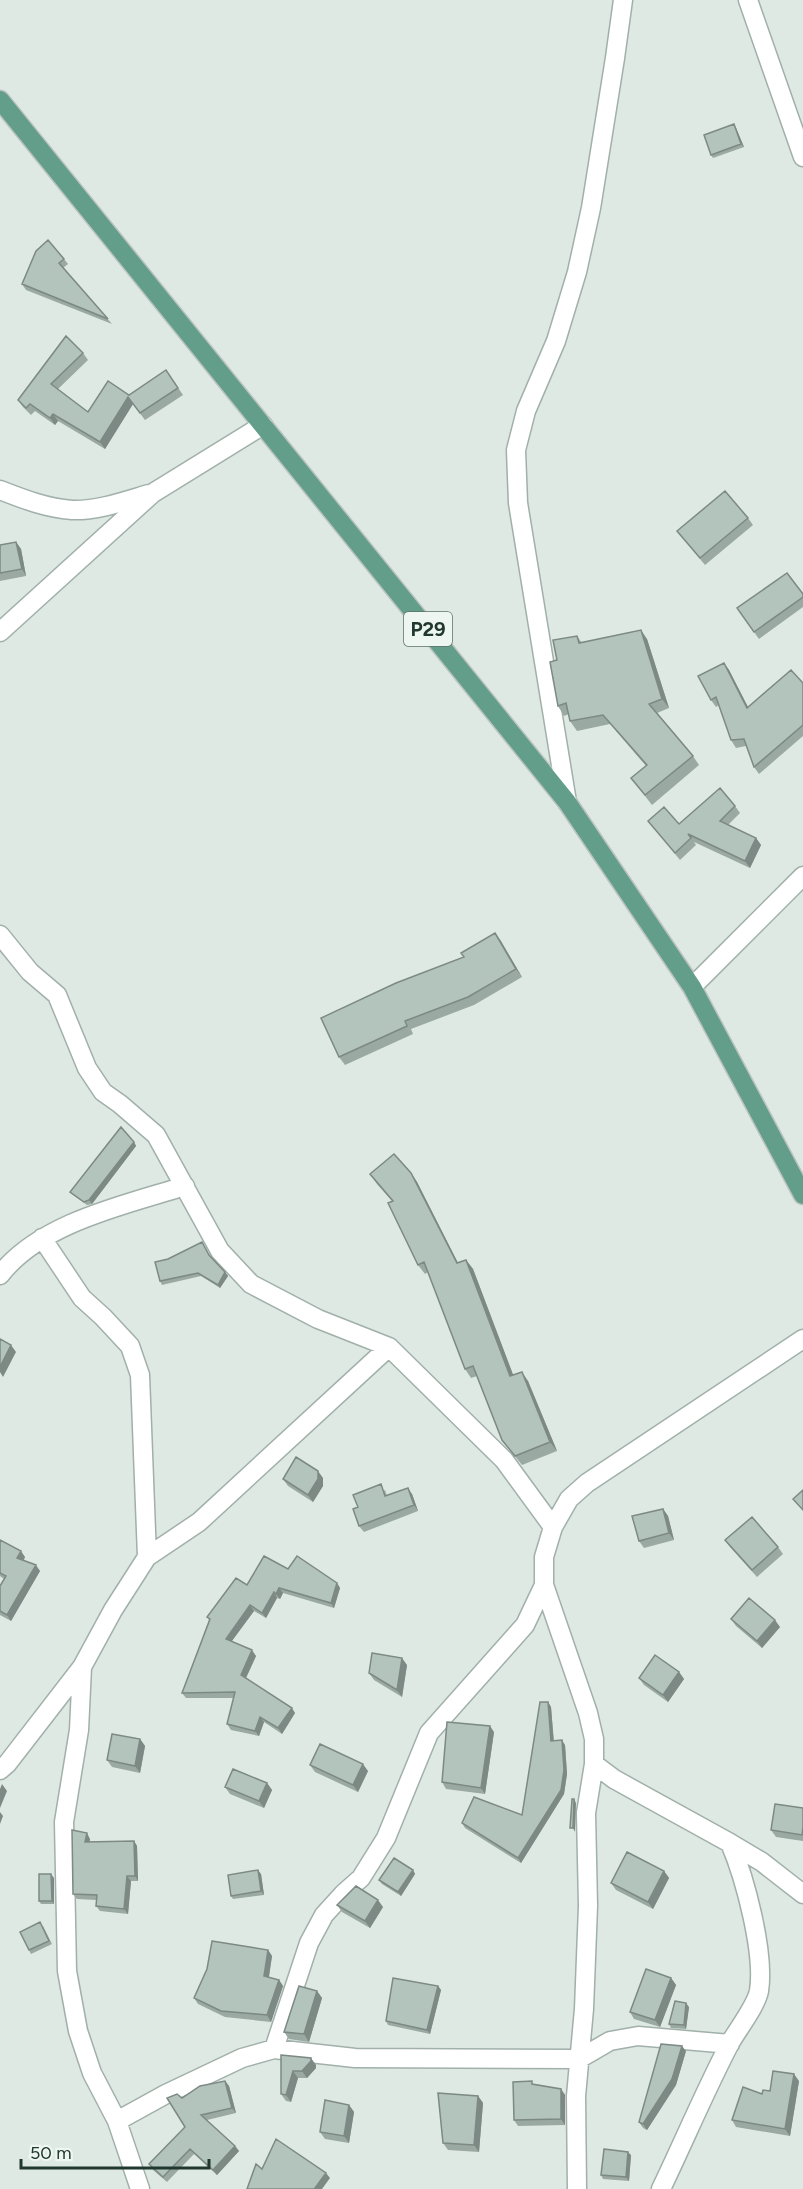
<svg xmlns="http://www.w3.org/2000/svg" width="803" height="2189" font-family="Figtree,sans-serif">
<rect width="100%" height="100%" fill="#dee9e3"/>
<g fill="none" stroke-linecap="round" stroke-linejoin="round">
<defs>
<path id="minor" d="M748,0L803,157
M0,490C23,499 46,508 72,510C97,511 125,501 149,494
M0,632L153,493L263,425
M567,802L518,503L516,450L526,411L556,341L577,272L591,208L615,58L623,0
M0,935L30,972L57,995L87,1068L103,1092L120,1104L156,1135L220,1251L251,1284L318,1319L389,1347L504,1460L553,1527
M692,987L803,876
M42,1238L82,1298L103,1317L130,1346L140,1375L147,1557
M0,1275C40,1223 124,1205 185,1186
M82,1667L79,1730L64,1822L67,1971L78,2031L92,2073L117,2121L140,2189
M594,1764L614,1779L730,1843C745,1878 765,1953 759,1991C756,2006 738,2029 730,2043C705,2091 684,2141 661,2189
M0,1770L7,1764L82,1667L113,1610L147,1557L199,1522L389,1347
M730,1843L762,1862L803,1894
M274,2049L309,1943L324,1915L344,1893L361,1878L386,1838L429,1733L525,1625L544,1585
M117,2121L166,2094L242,2058L274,2049L355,2058L579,2059L610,2041L638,2036L730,2044
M577,2189L576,2096L584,2009L588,1906L586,1813L594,1764V1739L588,1713L544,1585V1557L553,1527L569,1499L587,1483L803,1339"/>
<path id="major" d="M0,100L567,802L692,987L803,1195"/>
</defs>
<use href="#minor" stroke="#a1b0aa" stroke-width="21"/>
<use href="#major" stroke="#bcc3c1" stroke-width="21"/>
<use href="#minor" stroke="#fff" stroke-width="18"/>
<use href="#major" stroke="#639e8b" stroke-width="18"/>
</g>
<path fill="#9aa9a2" d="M736,128L744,147L713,158L711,155Z
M64,259L68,264L63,268L112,324L26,290L22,284Z
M83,353L88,360L58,389L88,412L129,395L166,370L183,395L145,420L133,404L105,449L58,421L55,425L35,411L31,415L23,407L18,400Z
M748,518L753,525L705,565L677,531Z
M16,542L21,549L26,576L0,581V545Z
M803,594V607L759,639L737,608Z
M577,636L582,643L647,639L669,708L657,713L693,756L699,765L652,805L631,778L646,766L610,724L577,731L570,721L569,714L564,716L558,706L557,660Z
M724,663L729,670L748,707L803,683V736L759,774L754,767L746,746L736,748L731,740L719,705L716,707L711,700Z
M735,806L740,813L728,825L756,838L761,845L750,868L694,842L696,845L680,860L648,821L679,824Z
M495,933L522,977L474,1005L411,1029L413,1034L345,1065L339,1057Z
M134,1142L136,1146L92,1204L87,1205L73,1195L70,1192Z
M411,1173L417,1182L458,1263L466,1260L473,1269L513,1375L528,1381L557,1451L522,1465L502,1440L477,1376L471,1378L465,1369L428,1272L425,1274L418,1265L392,1201L377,1184L370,1174Z
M210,1256L228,1276L220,1288L201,1276L162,1285L160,1281Z
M323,1478V1486L313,1502L288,1486L283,1479Z
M385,1490L387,1496L412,1494L418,1511L364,1532L359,1526L358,1507Z
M663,1509L668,1516L674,1540L644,1548L639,1541Z
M0,1540L25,1557L24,1560L40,1571L11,1621L0,1615V1586L4,1579L0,1576Z
M725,1540L778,1547L783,1554L757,1577L730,1547Z
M288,1569L337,1583L340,1588L334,1608L283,1593L280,1599L277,1598L266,1618L254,1611L231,1642L256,1656L246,1678L295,1713L282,1734L264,1722L259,1736L231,1730L227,1724L234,1698H186L182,1693L209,1620L207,1617L247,1585Z
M731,1619L780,1627L762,1648L736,1626Z
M407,1665L402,1697L374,1680L369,1673Z
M679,1672L684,1679L668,1702L644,1685L639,1678Z
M548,1702L551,1707L554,1741L565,1745L567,1774L564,1794L521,1863L465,1828L462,1823L522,1815Z
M494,1732L485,1794L446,1789L442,1782Z
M140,1739L145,1746L140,1773L112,1767L107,1760Z
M310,1765L368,1771L358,1792L315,1772Z
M267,1783L272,1790L264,1808L230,1794L225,1787Z
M803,1808V1841L776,1837L771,1830Z
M90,1839V1842L134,1841L137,1846L138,1881H131L128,1914L100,1911L96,1906V1900L77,1899L73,1894Z
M413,1870L415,1874L401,1896L382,1884L379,1880Z
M664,1871L669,1878L653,1909L616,1890L611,1883Z
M261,1874L264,1895L233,1899L231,1896Z
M54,1878V1904H41L39,1901Z
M337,1905L383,1907L370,1928L342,1912Z
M43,1926L52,1944L31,1954L29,1950Z
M268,1950L272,1956L269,1977L279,1980L283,1986L271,2022L225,2017L198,2004L194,1998Z
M671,1978L676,1985L660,2027L634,2019L630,2012Z
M438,1986L441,1990L430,2034L388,2025L386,2021Z
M317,1991L322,1998L309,2042L289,2039L284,2032Z
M689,2007L686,2029L671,2028L669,2024Z
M686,2051L676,2085L647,2130L643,2128L639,2122Z
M281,2055L316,2065V2068L307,2078H298L291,2102L286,2101L281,2094Z
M225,2081L229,2086L236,2113L207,2120L235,2146L239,2151L217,2175L194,2154L167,2182L153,2170L149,2164L185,2127L182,2098Z
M799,2081L790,2136L736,2127L732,2120L762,2094Z
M534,2084L561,2089L565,2095V2125L518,2126L514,2120Z
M478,2096L483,2103L479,2152L448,2150L443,2143Z
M349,2105L354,2112L349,2143L325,2139L320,2132Z
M631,2155L629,2181L603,2179L601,2175Z"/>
<path fill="#7d8984" d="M734,124L736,128L744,147L741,144Z
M128,397L133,404L105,449L100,442Z
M53,414L58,421L55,425L50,418Z
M16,542L21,549L26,576L22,569Z
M641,630L647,639L669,708L662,699Z
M724,663L729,670L752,715L747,708Z
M756,838L761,845L750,868L745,861Z
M495,933L501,941L522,977L516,969Z
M134,1142L136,1146L92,1204L89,1200Z
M411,1173L417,1182L463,1273L457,1263Z
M466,1260L473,1269L517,1385L510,1376Z
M225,1272L228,1276L220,1288L218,1285Z
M11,1345L16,1352L3,1377L0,1372V1367Z
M522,1372L528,1381L557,1451L550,1442Z
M318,1471L323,1478V1486L313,1502L308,1495Z
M408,1488L412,1494L418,1511L414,1505Z
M663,1509L668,1516L674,1540L669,1533Z
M21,1551L25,1557L21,1564L17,1558Z
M36,1565L40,1571L11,1621L7,1615Z
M337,1583L340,1588L334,1608L331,1603Z
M279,1588L283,1593L280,1599L276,1594Z
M274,1592L277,1598L266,1618L262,1613Z
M250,1605L254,1611L229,1645L226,1639Z
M775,1620L780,1627L762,1648L757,1641Z
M252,1650L256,1656L245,1680L241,1675Z
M402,1658L407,1665L402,1697L397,1690Z
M679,1672L684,1679L668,1702L663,1695Z
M548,1702L551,1707L554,1746L551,1741Z
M292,1708L295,1713L282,1734L278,1728Z
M260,1717L264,1722L259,1736L255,1731Z
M490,1726L494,1732L485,1794L481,1788Z
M140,1739L145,1746L140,1773L135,1766Z
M562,1740L565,1745L567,1774L564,1794L521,1863L518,1858Z
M363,1764L368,1771L358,1792L353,1785Z
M267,1783L272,1790L264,1808L259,1801Z
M2,1784L7,1791L0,1808V1789Z
M574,1799L576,1803L575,1832L573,1828Z
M0,1812L3,1816L0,1824Z
M87,1833L90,1839L89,1847L85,1842Z
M134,1841L137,1846L138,1881L135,1876Z
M258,1870L261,1874L264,1895L261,1891Z
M413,1870L415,1874L401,1896L398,1892Z
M664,1871L669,1878L653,1909L648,1902Z
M51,1874L54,1878V1904L52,1901Z
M127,1876L131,1881L128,1914L124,1909Z
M378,1900L383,1907L370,1928L365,1921Z
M268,1950L272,1956L268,1982L264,1976Z
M671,1978L676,1985L660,2027L655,2020Z
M279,1980L283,1986L271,2022L267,2015Z
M438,1986L441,1990L430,2034L427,2030Z
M317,1991L322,1998L309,2042L304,2034Z
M686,2003L689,2007L686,2029L684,2025Z
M682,2046L686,2051L676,2085L647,2130L643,2124Z
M311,2058L316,2065V2068L307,2078L302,2071Z
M293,2071L298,2078L291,2102L286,2095Z
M794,2074L799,2081L790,2136L785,2129Z
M225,2081L229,2086L236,2113L232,2108Z
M561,2089L565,2095V2125L561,2119Z
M478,2096L483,2103L479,2152L474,2145Z
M349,2105L354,2112L349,2143L344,2136Z
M235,2146L239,2151L217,2175L213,2170Z
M628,2152L631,2155L629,2181L626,2177Z
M326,2173L330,2178L322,2189H315V2188Z"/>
<path fill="#b3c4bc" stroke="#7d8984" stroke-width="1.5" d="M734,124L741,144L711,155L704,135Z
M48,240L64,259L59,263L108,319L22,284L36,251Z
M66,336L83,353L51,384L88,412L108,381L129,395L166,370L178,388L140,413L128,397L100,442L53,414L50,418L30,404L26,408L18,400Z
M725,491L748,518L700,558L677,531Z
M16,542L22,569L0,573V545Z
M787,573L803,594V597L754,632L737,608Z
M641,630L662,699L649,704L693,756L645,795L631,778L647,765L603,715L570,721L566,703L558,706L550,662L557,660L553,640L577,636L579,643Z
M724,663L747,708L791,670L803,683V725L754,767L744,739L731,740L716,697L711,700L698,676Z
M720,788L735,806L720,821L756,838L745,861L688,834L691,838L675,853L648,821L664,807L679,824Z
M495,933L516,969L468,997L405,1021L407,1026L339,1057L321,1018L396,983L464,957L461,953Z
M121,1127L134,1142L89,1200L84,1202L70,1192Z
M394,1154L411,1173L457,1263L466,1260L510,1376L522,1372L550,1442L515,1456L502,1440L473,1366L465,1369L424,1262L418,1265L388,1203L393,1201L370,1174Z
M202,1242L209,1255L225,1272L218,1285L198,1273L160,1281L155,1262L168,1259Z
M0,1339L11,1345L0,1367Z
M296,1457L318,1471V1479L308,1495L283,1479Z
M381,1484L385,1496L408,1488L414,1505L359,1526L353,1509L358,1507L353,1495Z
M803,1490V1510L793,1499Z
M663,1509L669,1533L639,1541L632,1516Z
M752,1517L778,1547L752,1570L725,1540Z
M0,1540L21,1551L17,1558L36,1565L7,1615L0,1611V1586L6,1576L0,1573Z
M264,1556L288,1569L297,1556L337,1583L331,1603L279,1588L276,1594L274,1592L262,1613L250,1605L226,1639L252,1650L241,1675L292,1708L278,1728L260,1717L255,1731L227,1724L235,1692L182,1693L210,1619L207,1617L236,1578L247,1585Z
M749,1598L775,1620L757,1641L731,1619Z
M372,1653L402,1658L397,1690L369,1673Z
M655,1655L679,1672L663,1695L639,1678Z
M540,1702H548L551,1741L562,1740L564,1770L561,1790L518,1858L462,1823L474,1797L522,1815Z
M447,1722L490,1726L481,1788L442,1782Z
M112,1734L140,1739L135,1766L107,1760Z
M320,1744L363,1764L353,1785L310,1765Z
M233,1769L267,1783L259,1801L225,1787Z
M572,1799H574L573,1828H570Z
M775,1804L803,1808V1827L802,1835L771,1830Z
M72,1830L87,1833L85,1842L134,1841L135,1876H127L124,1909L96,1906L97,1895L73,1894Z
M627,1852L664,1871L648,1902L611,1883Z
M394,1858L413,1870L398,1892L379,1880Z
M258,1870L261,1891L231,1896L228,1875Z
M39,1874H51L52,1901H39Z
M356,1886L378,1900L365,1921L337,1905Z
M40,1922L49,1941L29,1950L20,1932Z
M212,1941L268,1950L264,1976L279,1980L267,2015L221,2011L194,1998L207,1969Z
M646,1969L671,1978L655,2020L630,2012Z
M393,1978L438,1986L427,2030L386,2021Z
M299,1986L317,1991L304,2034L284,2032Z
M675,2001L686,2003L684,2025L669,2024Z
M661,2044L682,2046L672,2079L643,2124L639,2122Z
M281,2055L311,2058V2061L302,2071H293L286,2095L281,2094Z
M773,2071L794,2074L785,2129L732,2120L743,2087L762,2094L763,2090L770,2091Z
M225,2081L232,2108L201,2115L235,2146L213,2170L190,2149L163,2177L149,2164L185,2127L167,2098L177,2094L182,2098L200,2086Z
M532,2081V2084L561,2089V2119L514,2120L513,2082Z
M438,2093L478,2096L474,2145L443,2143Z
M325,2100L349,2105L344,2136L320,2132Z
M276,2139L326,2173L315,2188L317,2189H247L256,2164L262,2169Z
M604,2149L628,2152L626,2177L601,2175Z"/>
<g text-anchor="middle" stroke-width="4.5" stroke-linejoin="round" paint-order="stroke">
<rect fill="#eef6f1" stroke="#5e716a" stroke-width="1.5" x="404" y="612" width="48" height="34" rx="4.5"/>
<g font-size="20" font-weight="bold" fill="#203830">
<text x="428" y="636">P29</text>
</g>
</g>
<path d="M21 2159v9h188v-9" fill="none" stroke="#203830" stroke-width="3"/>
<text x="30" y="2159" font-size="18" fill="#203830" stroke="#eef6f1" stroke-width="4.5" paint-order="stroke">50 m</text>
</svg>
